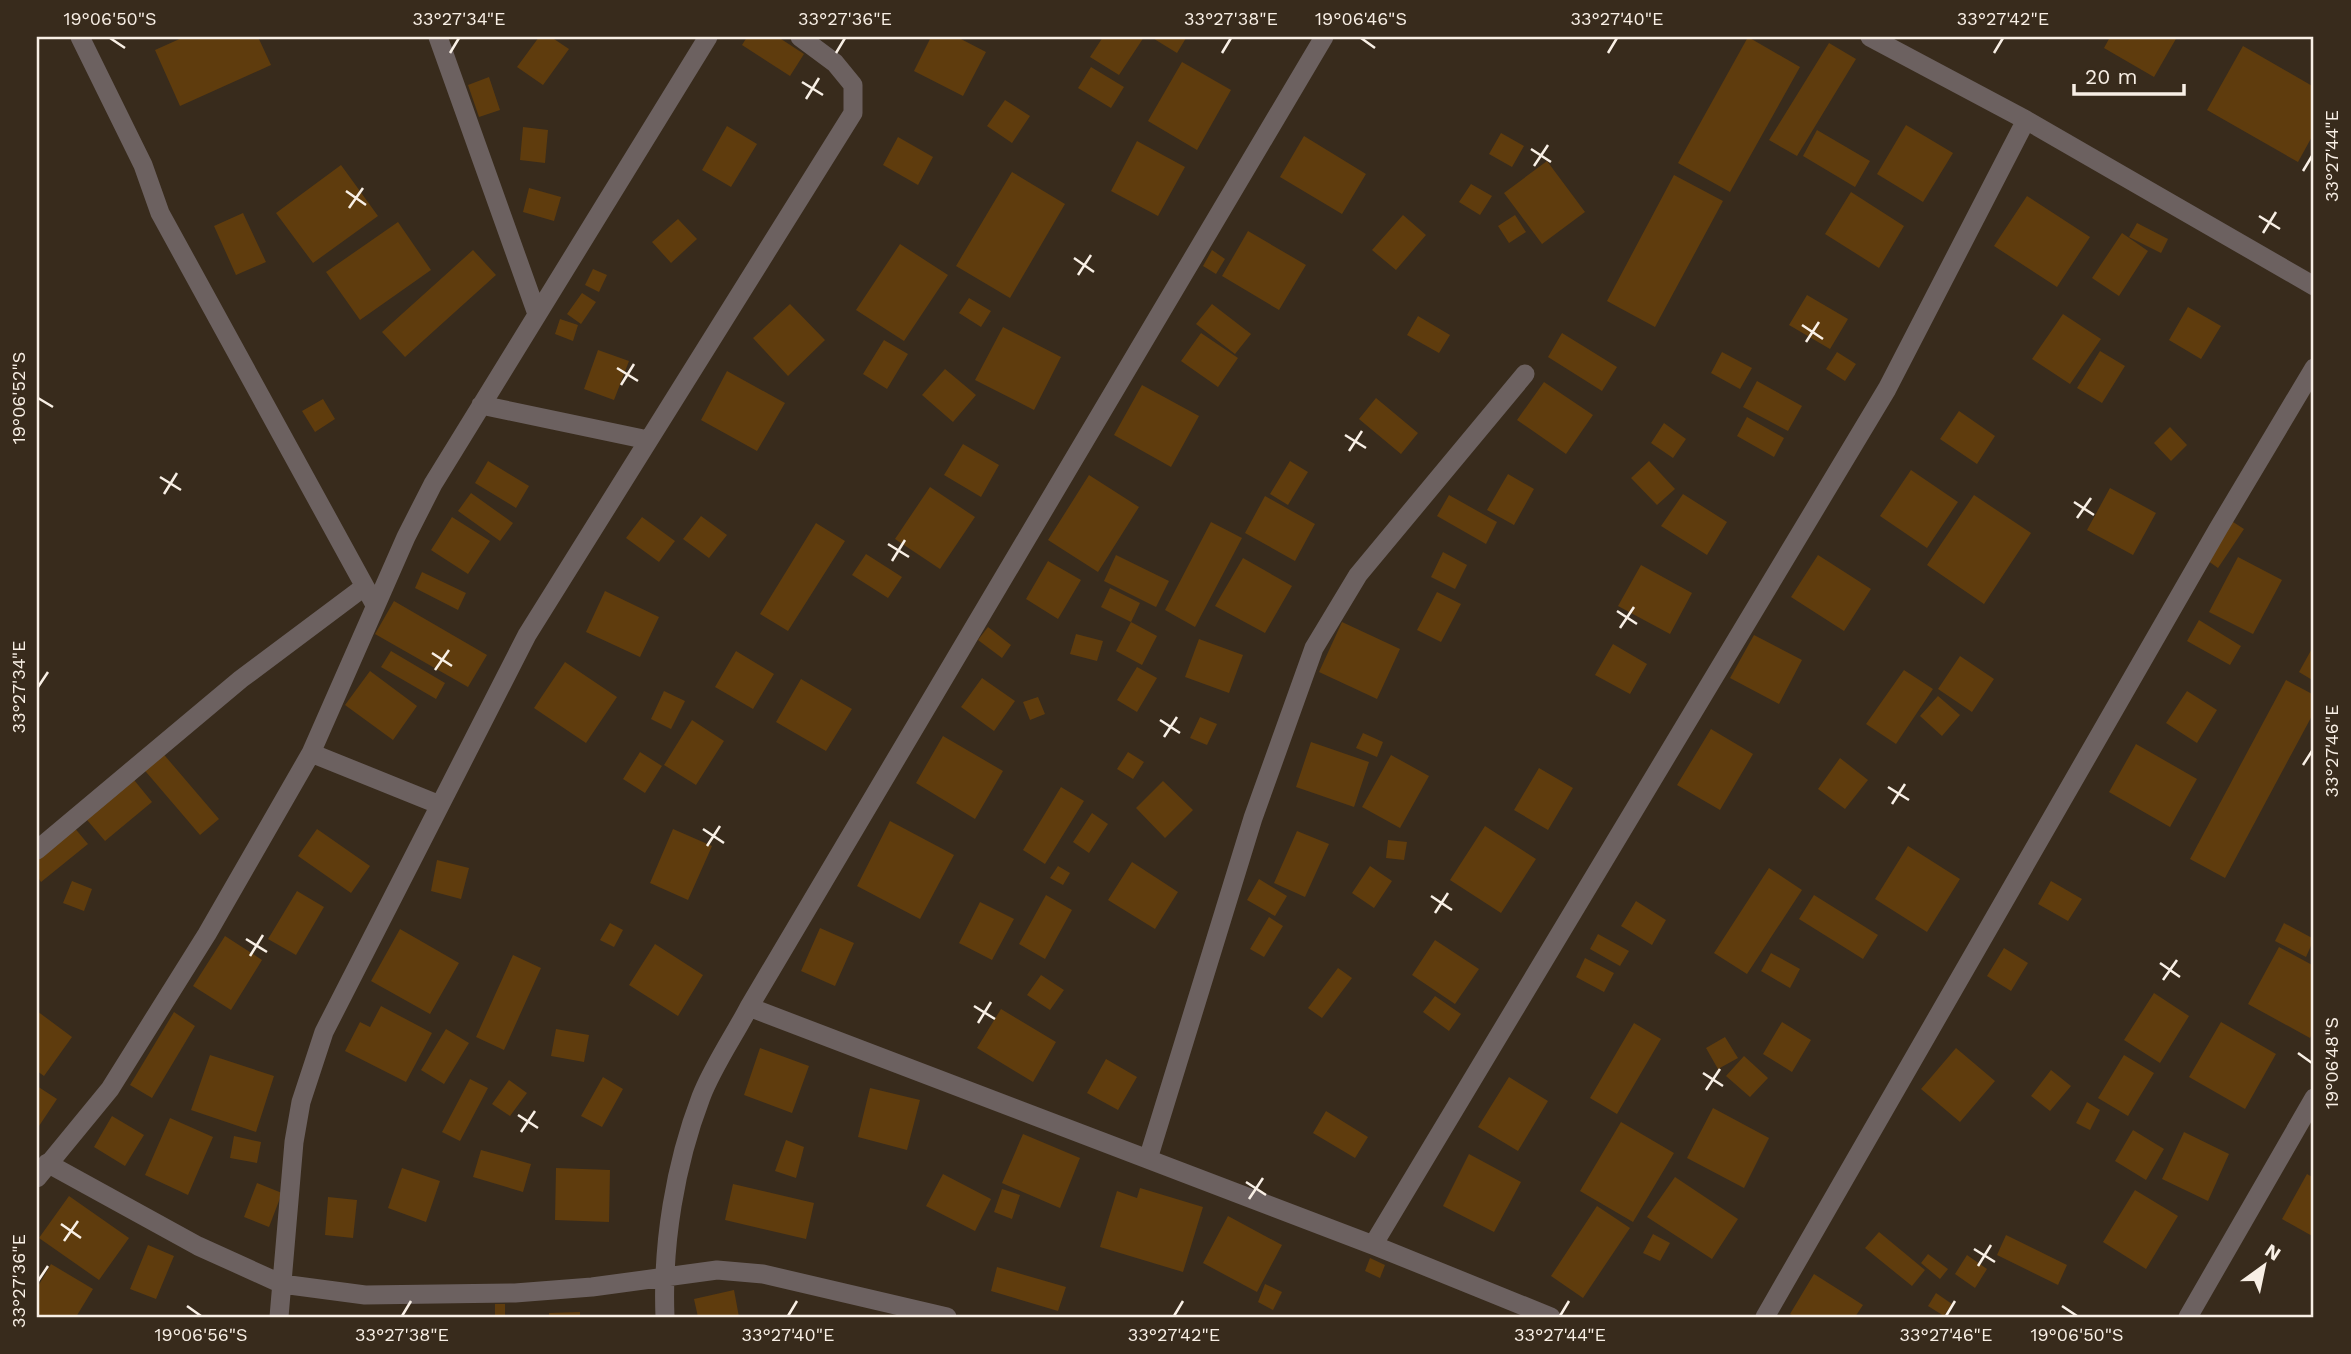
<svg xmlns="http://www.w3.org/2000/svg" width="2351" height="1354" font-family="'Work Sans',sans-serif">
<rect width="100%" height="100%" fill="#382b1c"/>
<path fill="#5f3c0d" d="M184,37H258L271,65L180,106L155,50Z
M539,37H551L569,49L543,85L517,67Z
M747,37H778L804,54L790,76L742,45Z
M931,37H957L986,52L963,96L914,71Z
M1103,37H1144L1119,75L1090,57Z
M1151,37H1183L1186,38L1177,53Z
M1748,37L1800,67L1730,192L1678,163Z
M2110,37H2177L2154,77L2104,48Z
M1829,43L1856,59L1797,156L1769,140Z
M2243,46L2314,87V133L2298,162L2207,110Z
M1182,62L1231,90L1197,150L1148,121Z
M1091,67L1124,87L1111,108L1078,88Z
M489,77L500,110L479,117L468,85Z
M1005,100L1030,116L1012,143L987,126Z
M1906,125L1953,153L1923,202L1877,174Z
M727,126L757,144L731,187L702,170Z
M523,127L548,130L545,163L520,160Z
M1817,130L1870,161L1855,187L1803,156Z
M1501,133L1524,146L1512,167L1489,154Z
M1304,136L1366,174L1342,214L1280,177Z
M898,137L933,157L918,185L883,165Z
M1137,141L1185,167L1158,216L1111,191Z
M1547,161L1585,212L1542,244L1504,193Z
M341,165L378,216L313,263L276,213Z
M1012,172L1065,204L1010,298L956,266Z
M1674,175L1723,201L1655,327L1607,301Z
M1471,184L1492,196L1480,215L1459,202Z
M529,188L561,197L554,221L523,212Z
M1851,192L1904,226L1879,268L1825,234Z
M2027,196L2090,237L2057,287L1994,246Z
M243,213L266,262L236,275L214,226Z
M1403,215L1426,235L1396,270L1372,250Z
M1515,215L1526,232L1509,243L1498,226Z
M678,219L697,239L671,263L652,242Z
M398,222L431,270L360,320L326,272Z
M2137,223L2168,239L2161,253L2129,237Z
M1248,231L1306,265L1279,310L1222,276Z
M2122,233L2148,251L2119,296L2092,278Z
M900,244L948,275L904,341L856,310Z
M473,250L496,275L405,357L382,332Z
M1212,250L1225,259L1216,274L1203,266Z
M593,269L607,275L599,292L585,285Z
M582,293L596,302L581,324L567,314Z
M1807,295L1848,319L1830,349L1789,325Z
M969,298L991,311L981,327L959,313Z
M790,304L825,340L788,376L753,338Z
M1212,304L1251,334L1235,354L1196,324Z
M2188,307L2221,326L2201,359L2169,340Z
M2063,314L2101,339L2070,384L2032,359Z
M1418,316L1450,335L1439,353L1407,335Z
M560,319L578,325L573,341L555,334Z
M1003,327L1061,357L1034,410L975,380Z
M1201,333L1238,358L1218,387L1181,361Z
M1562,333L1617,367L1602,391L1548,357Z
M884,340L908,354L887,389L863,374Z
M598,350L629,361L614,400L584,389Z
M2100,351L2125,366L2102,403L2077,388Z
M1722,352L1752,368L1740,389L1711,373Z
M1837,352L1856,364L1845,381L1826,369Z
M945,369L976,395L953,422L922,395Z
M727,371L785,403L757,451L701,420Z
M1757,381L1802,406L1788,431L1743,407Z
M1544,382L1593,415L1566,454L1517,420Z
M1142,385L1199,416L1171,467L1114,435Z
M1376,398L1418,433L1401,454L1359,419Z
M323,399L335,419L315,432L302,411Z
M1959,411L1995,436L1977,464L1940,439Z
M1747,417L1784,438L1774,457L1737,436Z
M1664,423L1686,439L1673,458L1651,443Z
M2170,427L2187,445L2171,461L2154,443Z
M963,444L999,465L981,497L944,475Z
M488,461L529,486L516,508L475,483Z
M1290,461L1308,472L1288,505L1270,494Z
M1649,461L1675,489L1657,505L1631,478Z
M1911,470L1958,502L1927,548L1880,516Z
M1508,474L1534,489L1514,525L1487,510Z
M1089,475L1139,507L1098,572L1048,540Z
M930,487L975,517L940,569L895,539Z
M2110,488L2156,513L2133,555L2087,530Z
M471,493L513,523L500,541L458,511Z
M1683,494L1727,522L1707,555L1661,526Z
M1449,495L1497,522L1486,544L1437,516Z
M1974,495L2031,533L1984,604L1927,565Z
M1265,496L1315,524L1295,561L1245,533Z
M701,516L727,535L709,558L683,539Z
M452,517L490,541L468,574L431,550Z
M642,517L675,541L659,562L626,538Z
M2230,520L2244,529L2218,568L2204,558Z
M1211,522L1242,538L1195,627L1165,610Z
M816,523L845,541L788,631L760,614Z
M1443,552L1467,565L1455,589L1431,577Z
M866,554L902,577L888,598L852,575Z
M1116,555L1169,581L1156,607L1104,581Z
M1818,555L1871,589L1844,631L1791,597Z
M2238,557L2282,580L2253,634L2209,612Z
M1243,558L1292,586L1265,633L1215,606Z
M1048,561L1081,580L1058,619L1026,599Z
M1641,565L1692,593L1670,634L1618,606Z
M422,572L466,593L458,610L415,588Z
M1110,588L1140,603L1131,622L1101,607Z
M605,591L659,617L640,657L586,632Z
M1437,592L1461,604L1441,642L1417,630Z
M394,601L487,655L468,687L375,634Z
M2199,620L2241,646L2230,665L2187,641Z
M1131,622L1157,636L1142,665L1116,651Z
M1342,622L1400,649L1377,699L1319,672Z
M988,627L1011,645L1002,658L978,640Z
M1076,634L1103,641L1097,661L1070,654Z
M1754,635L1802,660L1779,704L1730,678Z
M1199,639L1243,655L1229,693L1185,677Z
M1613,644L1647,664L1630,694L1595,675Z
M2314,645V681L2299,672Z
M391,651L445,683L436,699L381,667Z
M736,651L774,674L753,709L715,687Z
M1960,656L1994,679L1972,712L1938,689Z
M565,662L617,697L586,743L534,708Z
M1137,667L1157,678L1137,712L1117,700Z
M1904,670L1933,689L1896,744L1866,724Z
M370,671L417,706L393,740L345,705Z
M982,678L1015,701L994,731L961,707Z
M801,679L852,709L826,751L776,722Z
M2286,680L2314,695V712L2225,878L2190,859Z
M664,691L685,701L671,729L651,719Z
M2187,691L2217,710L2197,743L2166,723Z
M1938,696L1960,715L1942,736L1920,716Z
M1038,697L1045,714L1030,720L1023,702Z
M1200,717L1217,724L1207,745L1190,738Z
M692,720L724,741L696,785L664,765Z
M1711,729L1753,754L1720,810L1677,785Z
M1363,733L1383,742L1377,757L1356,748Z
M943,736L1003,771L975,819L916,783Z
M1311,742L1369,762L1354,807L1296,787Z
M2136,744L2197,779L2170,827L2109,792Z
M160,750L219,819L200,835L141,766Z
M640,752L662,766L645,793L623,779Z
M1128,752L1144,762L1133,779L1117,769Z
M1391,755L1429,776L1400,828L1362,807Z
M1840,758L1868,780L1845,809L1818,789Z
M1539,768L1573,788L1548,830L1514,810Z
M130,775L152,802L105,841L82,814Z
M1163,781L1193,810L1165,838L1136,808Z
M1061,787L1084,801L1045,864L1023,850Z
M1092,813L1108,824L1089,853L1073,842Z
M890,821L954,855L920,919L857,886Z
M73,826L88,844L41,882L37,876V856Z
M1485,826L1536,859L1501,913L1450,880Z
M317,829L370,866L351,893L298,856Z
M673,829L712,846L688,900L650,883Z
M1297,831L1329,844L1305,897L1274,883Z
M1388,840L1407,842L1404,860L1386,858Z
M1908,846L1960,879L1927,932L1875,899Z
M437,860L469,868L461,899L431,891Z
M1132,862L1178,892L1155,929L1108,900Z
M1058,866L1070,873L1063,885L1050,878Z
M1370,866L1392,881L1374,908L1352,893Z
M1769,868L1802,890L1747,974L1714,953Z
M1259,879L1287,896L1275,916L1247,900Z
M72,881L92,889L84,911L63,903Z
M2051,881L2082,899L2068,921L2038,904Z
M297,891L324,907L296,955L268,939Z
M1046,895L1072,910L1045,959L1019,944Z
M1814,895L1878,935L1863,959L1799,919Z
M1636,901L1666,920L1652,945L1621,926Z
M980,902L1014,919L992,960L959,943Z
M1269,917L1283,926L1264,957L1250,949Z
M610,923L623,930L614,947L600,940Z
M2284,923L2314,939L2306,957L2275,941Z
M820,928L854,943L835,986L801,971Z
M400,929L459,963L430,1014L371,981Z
M1598,934L1629,951L1620,966L1590,949Z
M225,936L262,960L231,1010L193,986Z
M1435,940L1479,969L1455,1004L1412,975Z
M655,944L703,975L678,1016L629,985Z
M2279,947L2314,966V1030L2310,1038L2248,1004Z
M2004,948L2028,963L2011,991L1987,976Z
M1771,953L1800,969L1790,988L1761,971Z
M513,955L541,968L504,1050L476,1037Z
M1585,958L1614,973L1604,992L1576,977Z
M1338,968L1352,978L1322,1018L1308,1008Z
M1041,975L1064,990L1050,1010L1027,995Z
M2154,993L2189,1016L2160,1063L2124,1040Z
M1435,996L1461,1014L1449,1031L1423,1012Z
M381,1006L432,1033L406,1082L345,1051L360,1022L370,1027Z
M1001,1009L1056,1042L1033,1082L977,1048Z
M37,1011L72,1037L44,1076L37,1071Z
M174,1012L195,1026L152,1098L130,1085Z
M1782,1022L1811,1040L1792,1072L1763,1054Z
M2221,1022L2276,1054L2245,1109L2189,1077Z
M1634,1023L1661,1039L1617,1114L1590,1098Z
M446,1029L469,1043L444,1084L421,1070Z
M556,1029L589,1035L584,1062L551,1056Z
M1725,1037L1738,1058L1718,1069L1706,1048Z
M760,1048L809,1066L792,1113L744,1095Z
M1956,1048L1995,1081L1960,1122L1921,1089Z
M210,1055L274,1076L256,1132L191,1110Z
M2124,1055L2154,1073L2128,1116L2098,1098Z
M1744,1056L1768,1078L1750,1097L1726,1076Z
M1106,1059L1137,1077L1118,1110L1087,1093Z
M2051,1070L2071,1086L2050,1111L2031,1096Z
M603,1077L623,1089L602,1127L581,1116Z
M1509,1077L1548,1101L1518,1151L1478,1127Z
M470,1079L488,1088L460,1141L442,1132Z
M509,1080L527,1093L510,1116L492,1104Z
M37,1086L57,1099L37,1129Z
M870,1088L920,1100L907,1150L858,1137Z
M2087,1102L2100,1110L2090,1130L2076,1123Z
M1713,1108L1769,1138L1744,1188L1687,1158Z
M1326,1111L1368,1137L1355,1158L1313,1133Z
M112,1116L144,1135L125,1166L94,1147Z
M170,1118L213,1137L188,1195L145,1175Z
M1621,1122L1674,1153L1633,1222L1580,1191Z
M2133,1130L2164,1149L2146,1180L2115,1161Z
M2184,1132L2229,1154L2208,1201L2162,1179Z
M1023,1134L1080,1158L1060,1208L1002,1183Z
M234,1136L261,1142L257,1163L230,1158Z
M786,1140L804,1147L796,1178L775,1171Z
M481,1150L531,1164L523,1192L473,1177Z
M1469,1154L1521,1182L1494,1232L1443,1206Z
M402,1168L440,1181L426,1222L388,1208Z
M556,1168L610,1170L609,1222L555,1220Z
M943,1174L991,1199L975,1231L926,1206Z
M2307,1174L2314,1178V1237L2282,1219Z
M1675,1177L1738,1219L1712,1259L1647,1217Z
M257,1183L282,1193L269,1227L244,1217Z
M733,1184L814,1203L806,1239L725,1220Z
M1140,1188L1203,1207L1183,1272L1100,1247L1117,1191L1137,1198Z
M1002,1189L1020,1195L1012,1219L994,1212Z
M2135,1190L2178,1216L2146,1269L2103,1242Z
M69,1196L129,1238L99,1280L39,1238Z
M328,1197L357,1200L353,1238L325,1235Z
M1597,1206L1630,1228L1583,1298L1551,1276Z
M1228,1216L1282,1245L1257,1292L1203,1263Z
M1879,1232L1925,1270L1912,1286L1865,1248Z
M1653,1234L1670,1243L1660,1261L1643,1253Z
M2006,1235L2067,1265L2058,1285L1997,1255Z
M148,1245L174,1256L156,1299L130,1289Z
M1928,1254L1948,1269L1940,1279L1921,1263Z
M1967,1255L1987,1269L1975,1288L1955,1274Z
M1370,1258L1385,1265L1380,1278L1365,1271Z
M51,1264L93,1289L76,1317H37V1288Z
M997,1267L1066,1287L1058,1311L991,1291Z
M1814,1274L1863,1305L1855,1317H1795L1790,1314Z
M1265,1284L1282,1292L1273,1310L1258,1302Z
M734,1290L739,1317H698L694,1299Z
M1936,1293L1952,1304L1944,1316L1928,1306Z
M495,1304H505V1317H495Z
M580,1312V1317H549V1313Z"/>
<g fill="none" stroke-linecap="round" stroke-linejoin="round">
<path stroke="#6c6160" stroke-width="19" d="M80,37L143,165L160,213L375,605
M438,37L537,314
M1870,37L2026,120L2314,286
M481,405L648,440
M311,753L440,805
M37,850L241,679L364,587
M749,1007L1373,1245L1551,1317
M1148,1159L1253,818L1314,648L1358,575L1525,374
M47,1163L198,1246L282,1284L365,1295L515,1293L592,1287L717,1270L763,1274L947,1317
M37,1178L110,1089L207,934L311,753L406,537L433,484L708,37
M1373,1245L1887,389L2026,120
M279,1317L294,1142L301,1102L324,1032L527,635L853,113V85L835,63L800,37
M665,1317C662,1244 675,1165 701,1097C713,1066 734,1036 749,1007L1324,37
M1765,1317L2218,529L2314,368
M2188,1317L2314,1098"/>
</g>
<path fill="none" stroke="#f8efe5" stroke-width="2.5" d="M110,38L125,48M1361,38L1375,48M450,53L459,38M836,53L845,38M1222,53L1231,38M1608,53L1617,38M1994,53L2003,38M802,82L823,95M806,99L819,78M1531,149L1551,162M1534,166L1548,145M2303,171L2312,156M346,191L366,205M349,208L363,188M2259,216L2280,229M2263,233L2276,212M1074,258L1094,272M1078,275L1091,255M1802,325L1823,339M1806,342L1819,322M617,368L638,381M621,385L634,364M38,398L53,407M1345,435L1366,448M1349,451L1362,431M160,477L181,490M164,494L177,473M2074,502L2094,515M2077,518L2091,498M888,544L909,557M892,561L905,540M1617,611L1637,624M1620,628L1634,607M432,653L452,666M435,670L449,650M38,687L48,672M1160,720L1180,733M1164,737L1177,717M2303,765L2312,751M1888,787L1909,800M1892,804L1905,784M703,829L724,843M707,846L720,826M1431,896L1452,910M1435,913L1448,893M246,939L267,952M250,956L263,935M2160,963L2180,977M2163,980L2177,960M974,1006L995,1019M978,1023L991,1002M2298,1053L2312,1063M1703,1073L1723,1086M1706,1090L1720,1069M518,1115L538,1128M521,1132L535,1111M1246,1182L1266,1195M1249,1199L1263,1178M61,1224L81,1238M64,1241L78,1221M1974,1249L1995,1262M1978,1266L1991,1245M38,1281L48,1266M187,1306L201,1316M2062,1306L2077,1316M402,1316L411,1301M788,1316L797,1301M1174,1316L1183,1301M1560,1316L1569,1301M1946,1316L1955,1301"/>
<rect width="2351" height="1354" fill="none" stroke="#382b1c" stroke-width="77"/>
<g transform="translate(2264 1266) rotate(33)" stroke="#382b1c" stroke-width="5" paint-order="stroke">
<path d="M0-5L12 26L0 18L-12 26Z" fill="#f8efe5"/>
<text y="-10" font-size="19" font-weight="bold" text-anchor="middle" fill="#f8efe5">N</text>
</g>
<path d="M2074 84v10h110v-10" fill="none" stroke="#f8efe5" stroke-width="3.5"/>
<text x="2085" y="84" font-size="21" fill="#f8efe5" stroke="#382b1c" stroke-width="5" paint-order="stroke">20 m</text>
<rect x="38" y="38" width="2274" height="1278" fill="none" stroke="#f8efe5" stroke-width="2.5"/>
<g font-size="18" text-anchor="middle" fill="#f8efe5">
<text x="110" y="25">19°06'50"S</text>
<text x="459" y="25">33°27'34"E</text>
<text x="845" y="25">33°27'36"E</text>
<text x="1231" y="25">33°27'38"E</text>
<text x="1361" y="25">19°06'46"S</text>
<text x="1617" y="25">33°27'40"E</text>
<text x="2003" y="25">33°27'42"E</text>
<text transform="translate(2332 156) rotate(-90)" y="6">33°27'44"E</text>
<text transform="translate(19 398) rotate(-90)" y="6">19°06'52"S</text>
<text transform="translate(19 687) rotate(-90)" y="6">33°27'34"E</text>
<text transform="translate(2332 751) rotate(-90)" y="6">33°27'46"E</text>
<text transform="translate(2332 1063) rotate(-90)" y="6">19°06'48"S</text>
<text transform="translate(19 1281) rotate(-90)" y="6">33°27'36"E</text>
<text x="201" y="1341">19°06'56"S</text>
<text x="402" y="1341">33°27'38"E</text>
<text x="788" y="1341">33°27'40"E</text>
<text x="1174" y="1341">33°27'42"E</text>
<text x="1560" y="1341">33°27'44"E</text>
<text x="1946" y="1341">33°27'46"E</text>
<text x="2077" y="1341">19°06'50"S</text>
</g>
</svg>
